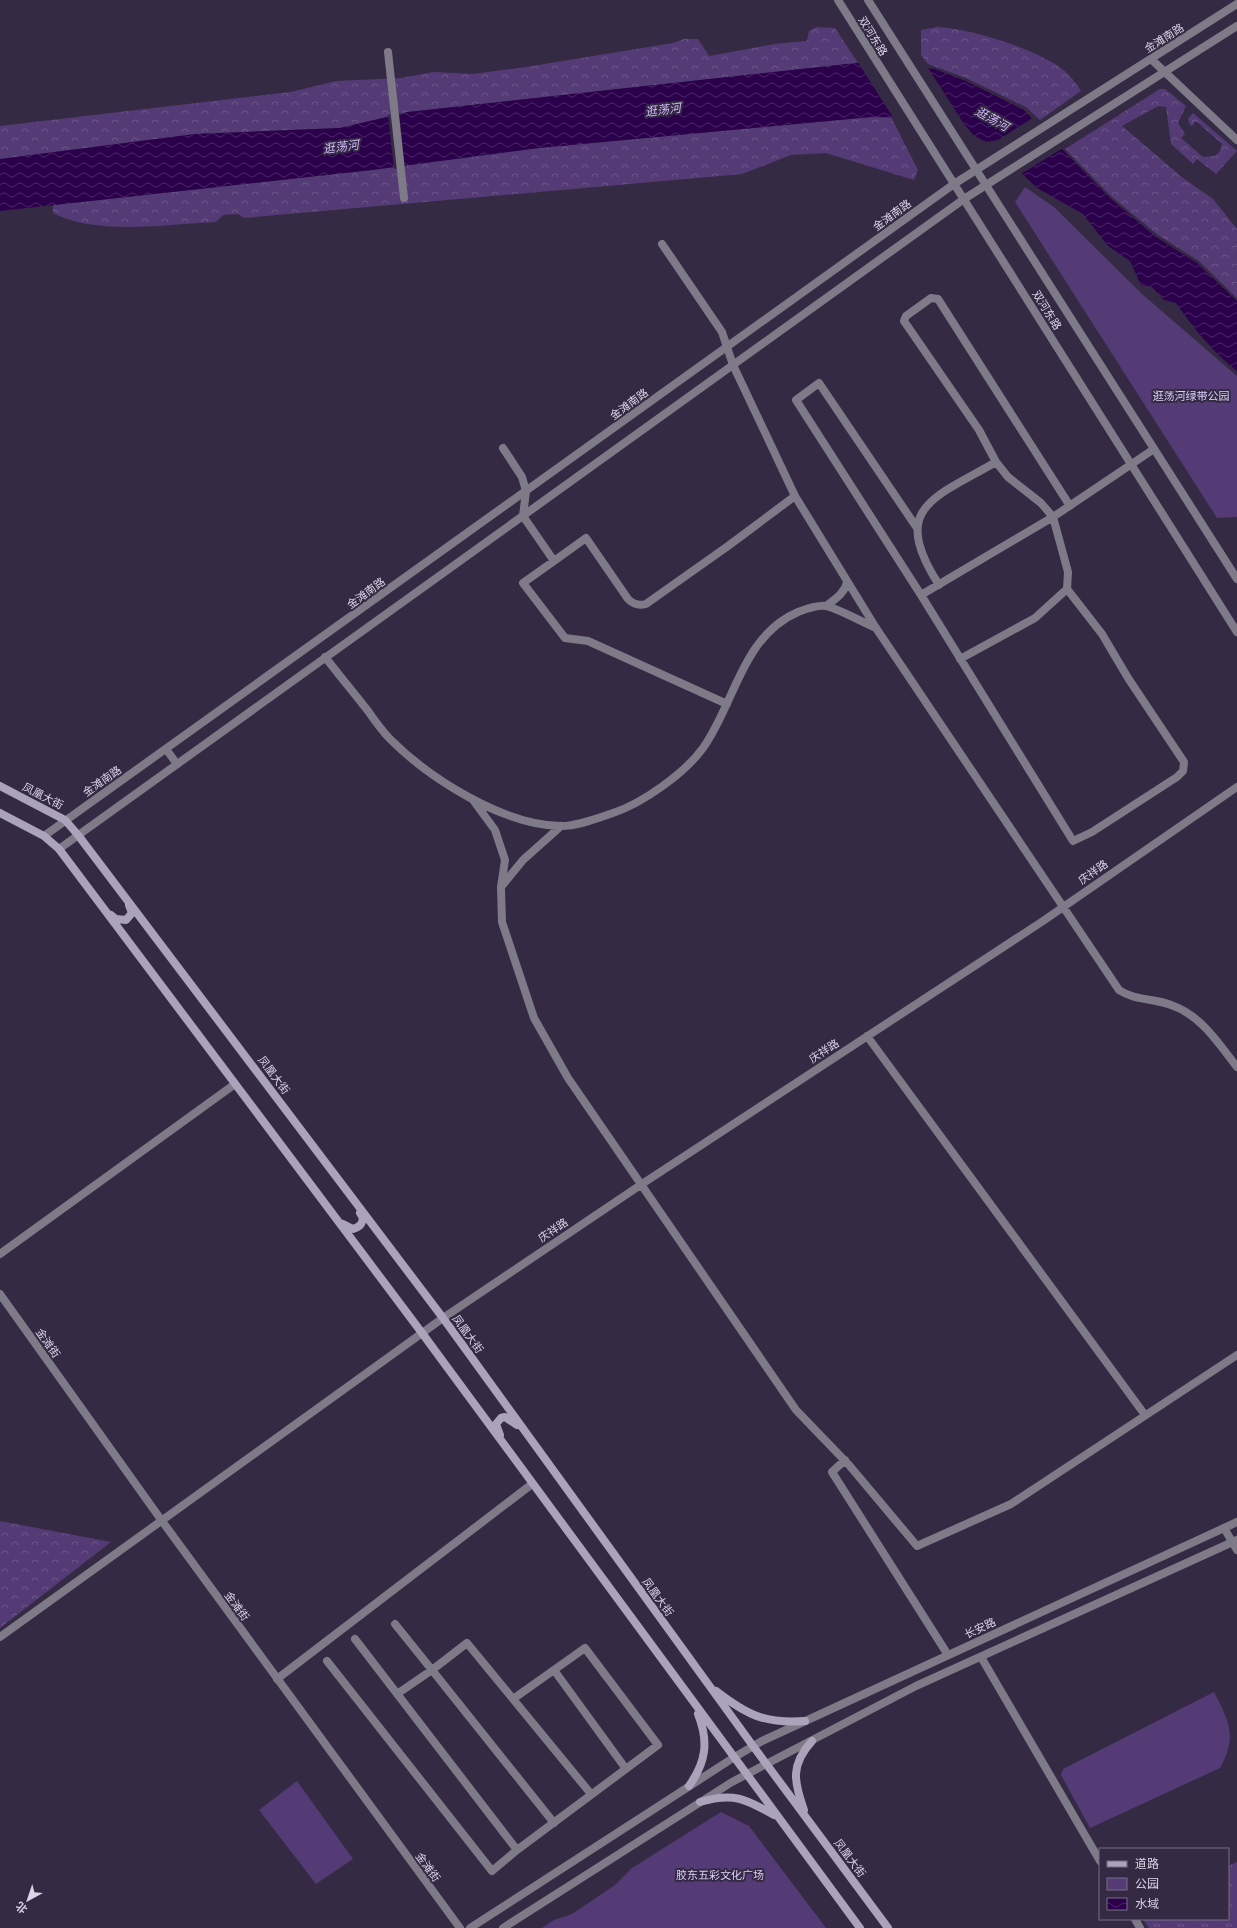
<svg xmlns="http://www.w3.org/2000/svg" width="1237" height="1928" font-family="'Titillium Web','Noto Sans SC',sans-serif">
<defs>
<pattern id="grass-tufts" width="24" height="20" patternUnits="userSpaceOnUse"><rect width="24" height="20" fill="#553b76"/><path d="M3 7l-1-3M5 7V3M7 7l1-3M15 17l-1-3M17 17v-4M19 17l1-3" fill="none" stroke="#6d5689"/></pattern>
<pattern id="forest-crowns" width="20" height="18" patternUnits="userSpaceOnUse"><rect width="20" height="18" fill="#553b76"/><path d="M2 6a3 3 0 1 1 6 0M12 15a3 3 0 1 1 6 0" fill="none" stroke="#6d5689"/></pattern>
<pattern id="water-waves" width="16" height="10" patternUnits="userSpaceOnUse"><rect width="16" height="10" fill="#2b014c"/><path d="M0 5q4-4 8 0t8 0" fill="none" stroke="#492566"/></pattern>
</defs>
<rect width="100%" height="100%" fill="#342a44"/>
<path fill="url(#grass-tufts)" d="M1237,1862V1928H1149L1143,1919H1228V1866Z"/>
<path fill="url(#forest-crowns)" d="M816,27L835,28L858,63L408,112L340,128L195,134L0,159V126L291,92L336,81L401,78L433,72L473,74L526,67L673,43L684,39H698L709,56L775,44L807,41L809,31Z
M937,27C969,28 1045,51 1068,74C1073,79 1077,85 1081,91L1040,120L1026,107L966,78L928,64L921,55V30Z
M1160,89H1165L1186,106L1178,123L1185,134L1181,138L1203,157L1215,156L1220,151L1222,144L1196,121L1192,126L1190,125L1188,119L1193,113L1237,151L1216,174L1197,159L1193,164L1171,144L1166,107L1158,106L1122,126L1183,178L1213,199L1237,229V298L1199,261L1158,235L1112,197L1065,149Z
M871,117H891L918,170L914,180L826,153L791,155L742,174L244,218L238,214L223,215L216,222C167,224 97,236 53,213V205L372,170L539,148Z
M0,1521L111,1542L0,1628Z"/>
<path fill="#553b76" d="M1025,187L1054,207L1142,294L1237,376V517L1217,518L1015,202Z
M1214,1692C1230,1723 1237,1737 1220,1768L1090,1828L1061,1775L1063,1769Z
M297,1781L353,1859L316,1884L259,1810Z
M721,1812L749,1826L826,1928H542L554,1920L572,1914L615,1885L632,1868Z"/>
<path fill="url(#water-waves)" d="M874,61L935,69L966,81L1024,110L1110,198L1156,237L1197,263L1237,301V371C1213,352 1193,328 1176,303L1164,300L1152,287L1141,285L1130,261L1108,246L1083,214L1037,188L992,145L950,123L927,118L871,117L539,148L372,170L0,211V159L195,134L340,128L408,112Z"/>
<path fill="#342a44" d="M874,59L927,66L964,124L975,137L985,142L998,140L1034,117L1063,148L1021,174L1000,153L985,142L949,125L927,120L894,119L857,61Z
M399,112L405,167L394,169L388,115Z"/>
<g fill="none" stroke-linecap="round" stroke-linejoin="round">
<path stroke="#7f7a87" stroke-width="8" d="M388,52L404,198
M1151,59L1237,140
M662,244L722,332L733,365L795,496L876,628L1119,990C1135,1001 1154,998 1171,1005C1201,1015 1219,1044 1237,1067
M503,448L522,477L526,491L523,516L554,561L586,538L628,599C633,604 639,606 646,604L728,546L795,496
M917,528L819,383L796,400L921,595L1073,841L1092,832L1177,777L1183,771L1184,762L1128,678L1102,634L1067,589L1068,572L1053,517L1041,503L1008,477L996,462L979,430L904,321L906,316L931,298L938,299L1070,506
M554,561L523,583L565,638L588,641L727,704
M939,585C889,507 934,498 996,462
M921,595L1053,517L1154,449
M826,606C835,599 845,593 847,582
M325,657C339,675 354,693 368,711C375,721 382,731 390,739C430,779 503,825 561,826C578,826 598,818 613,813C643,803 685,773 703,748C735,703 742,636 798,612C806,609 818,605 826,606C837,608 864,623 876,628
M960,659L1035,618L1067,589
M166,749L177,764
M473,800L495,830L505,860L501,887
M561,826L523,860L501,887L502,922L534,1018L568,1078L796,1410L849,1465L917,1546L1011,1504L1237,1355
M867,1036L1145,1415
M0,1254L235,1084
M845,1460L832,1472L948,1655
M1224,1528L1237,1550
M395,1624L432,1670L467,1643L513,1699L585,1648L658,1745L517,1850
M0,1637L443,1318L642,1184L1043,921L1237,787
M981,1657L1100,1861
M327,1661L492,1871L517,1850L355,1639
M554,1670L626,1769
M277,1679L532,1484
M397,1694L432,1670L554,1823
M513,1699L591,1794
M1135,1919L1140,1928"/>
<path stroke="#7f7a87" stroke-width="8" d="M838,0L1237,632
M868,0L1237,579
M44,836L954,184L1237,4
M59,849L964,199L1237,26
M0,1294L162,1521L460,1928
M470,1928L733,1758L762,1741L1237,1522
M503,1928L732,1782L916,1686L1237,1540"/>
<path stroke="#aba3b9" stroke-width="8" d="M0,786L65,820L78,835L443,1318L753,1746L888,1928
M0,813L44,836L59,849L422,1333L860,1928
M111,915L116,919L126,920L132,913L129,905
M343,1224L353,1229C359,1227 362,1225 363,1218L360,1213
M500,1435L496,1424L501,1418L505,1417L517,1425
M716,1691C747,1715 765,1724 805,1721
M689,1786C706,1762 709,1742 698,1714
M700,1802C733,1792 746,1799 774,1815
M804,1810C794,1782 790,1765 812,1741"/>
</g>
<g text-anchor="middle" stroke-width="4" stroke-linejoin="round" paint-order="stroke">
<g font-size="11" fill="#dbd4e5" stroke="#342a44">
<text transform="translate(873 36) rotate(58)" y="4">双河东路</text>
<text transform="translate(1164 38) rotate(-32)" y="4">金滩南路</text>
<text transform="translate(892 215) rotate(-36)" y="4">金滩南路</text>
<text transform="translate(1047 310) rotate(58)" y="4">双河东路</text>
<text transform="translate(629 404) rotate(-36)" y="4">金滩南路</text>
<text transform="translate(366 593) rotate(-36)" y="4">金滩南路</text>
<text transform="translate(102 781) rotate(-35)" y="4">金滩南路</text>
<text transform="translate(43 796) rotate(27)" y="4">凤凰大街</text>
<text transform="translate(1093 872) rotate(-35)" y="4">庆祥路</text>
<text transform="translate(824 1051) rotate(-33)" y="4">庆祥路</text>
<text transform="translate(274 1075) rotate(53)" y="4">凤凰大街</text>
<text transform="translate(553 1230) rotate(-34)" y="4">庆祥路</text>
<text transform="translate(468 1334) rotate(54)" y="4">凤凰大街</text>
<text transform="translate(48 1343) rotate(55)" y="4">金滩街</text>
<text transform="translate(658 1597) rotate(54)" y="4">凤凰大街</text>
<text transform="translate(237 1606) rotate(54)" y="4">金滩街</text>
<text transform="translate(980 1628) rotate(-25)" y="4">长安路</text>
<text transform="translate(850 1858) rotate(53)" y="4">凤凰大街</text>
<text transform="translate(428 1867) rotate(54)" y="4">金滩街</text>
</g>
<g font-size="11" fill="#ddcdf8" stroke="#342a44">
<text x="1191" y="400">逛荡河绿带公园</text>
<text x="720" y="1879">胶东五彩文化广场</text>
</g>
<g font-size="12" font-style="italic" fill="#d2b9f9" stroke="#342a44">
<text transform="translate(663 110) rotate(-7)" y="4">逛荡河</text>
<text transform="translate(992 119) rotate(29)" y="4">逛荡河</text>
<text transform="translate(341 147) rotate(-7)" y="4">逛荡河</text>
</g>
</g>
<rect x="1099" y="1848" width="130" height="72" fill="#342a44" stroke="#776e84"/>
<rect x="1107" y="1861" width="20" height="6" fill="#aba3b9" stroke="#776e84"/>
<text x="1135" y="1868" font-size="12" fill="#dbd4e5">道路</text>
<rect x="1107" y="1878" width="20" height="12" fill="#553b76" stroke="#776e84"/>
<text x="1135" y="1888" font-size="12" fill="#dbd4e5">公园</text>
<rect x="1107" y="1898" width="20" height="12" fill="url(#water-waves)" stroke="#776e84"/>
<text x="1135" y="1908" font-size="12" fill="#dbd4e5">水域</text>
<g transform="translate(28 1900) rotate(220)" stroke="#342a44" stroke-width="3" paint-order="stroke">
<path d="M0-3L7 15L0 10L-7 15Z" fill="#dbd4e5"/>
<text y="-6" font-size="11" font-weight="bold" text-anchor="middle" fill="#dbd4e5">北</text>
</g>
</svg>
